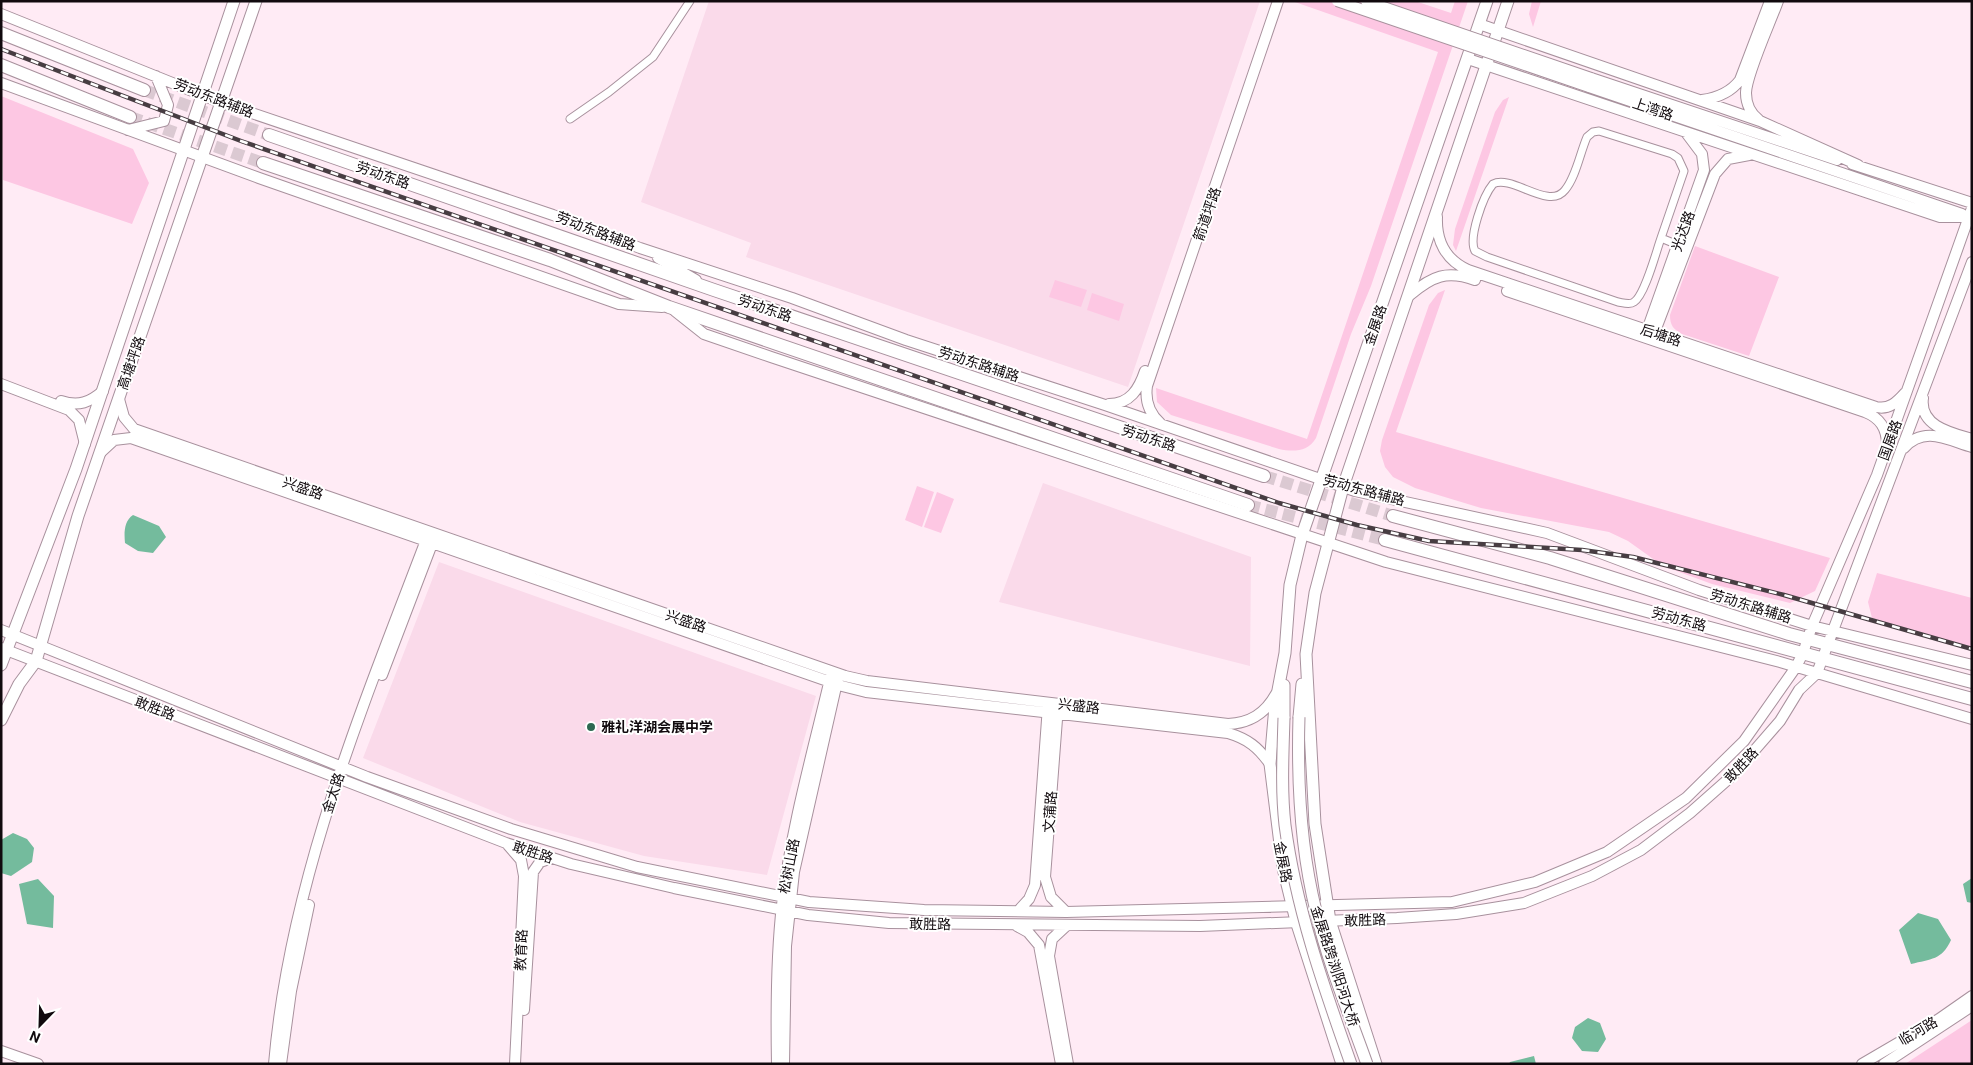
<svg xmlns="http://www.w3.org/2000/svg" width="1973" height="1065" font-family="Roboto,'Noto Sans SC',sans-serif">
<rect width="100%" height="100%" fill="#ffebf5"/>
<path fill="#fadaea" d="M709,1H1260L1128,387L746,257L751,243L641,202Z
M1043,483L1251,557L1250,666L999,602Z
M439,562L816,696L767,875L644,856L520,822L363,758Z"/>
<path fill="#fdc7e3" d="M1292,1H1415L1451,13L1455,1H1468L1371,286L1351,334L1316,438C1308,452 1293,452 1279,449L1171,415L1157,402L1156,388L1307,439L1438,52Z
M1532,1H1541L1533,27L1529,14Z
M1,96L133,149L149,183L132,224L3,180Z
M1509,97L1456,251L1453,245L1455,229L1495,112L1503,100Z
M1695,246L1779,277L1749,356L1682,334C1673,329 1670,325 1670,315Z
M1055,280L1087,290L1081,307L1049,297Z
M1445,290L1396,432L1830,558L1815,591L1790,603L1712,584L1663,566L1628,541L1609,532L1481,508L1415,488L1393,477L1385,467L1380,451L1382,440L1429,305L1438,293Z
M1092,293L1124,304L1119,321L1087,310Z
M917,486L934,492L922,527L905,520Z
M937,492L954,499L941,533L924,527Z
M1877,573L1972,598V650L1872,618L1868,602Z
M1972,1020V1064H1905Z"/>
<path fill="#74bb9d" d="M133,515L159,526L166,537L153,553L138,551L125,543C124,533 124,521 133,515Z
M13,833L27,839L34,848L32,862L11,876L1,873V840Z
M1972,878V903L1967,902L1963,884Z
M38,879L54,896L53,928L27,924L19,884Z
M1918,913L1938,919L1951,940C1942,960 1931,959 1911,964L1899,930Z
M1588,1018L1600,1023L1606,1039L1598,1052L1582,1051L1572,1038L1575,1027Z
M1534,1056L1536,1064H1509L1510,1062Z"/>
<g fill="none" stroke-linecap="round" stroke-linejoin="round">
<path stroke="#dbc9d2" stroke-width="12" stroke-dasharray="12 6" stroke-linecap="butt" d="M144,90L269,135
M130,117L263,163
M1264,476L1393,516
M1248,505L1385,540"/>
<defs>
<path id="street" d="M570,119L609,92L653,57L690,1
M1661,238C1656,252 1645,295 1634,302C1630,305 1624,303 1618,302L1487,257L1475,251C1468,238 1483,196 1493,184C1512,174 1549,211 1565,190C1576,177 1580,153 1587,137L1593,132L1599,131L1672,154L1678,158L1684,171L1661,238L1678,245"/>
<path id="secondary" d="M1,14L222,103L553,215L640,248L792,298L906,340L1105,405L1355,491L1547,533L1699,590L1812,626L1972,665
M1479,24L1760,121L1858,165
M1468,59L1940,217H1968
M1591,78L1837,160
M1,83L259,178L619,304L662,307
M1589,87L1962,214
M1702,100C1716,98 1731,92 1740,80L1770,1
M1759,120C1751,114 1746,104 1746,93C1746,75 1771,21 1778,1
M128,130L164,121L168,105L156,76
M1852,164L1972,203
M1437,217C1436,241 1446,260 1468,270L1876,407C1889,410 1897,402 1905,393
M658,258L696,280
M1507,291L1865,412C1880,418 1887,428 1887,445
M1410,295C1432,276 1447,270 1475,280
M675,311L704,334L771,357L1386,562L1780,662L1972,719
M1645,336L1704,170L1702,154L1687,134
M1652,339L1715,174L1728,159L1749,155
M1,384L69,410L79,420L85,444
M1923,398C1919,426 1951,433 1972,439
M119,399L124,417L134,429L845,676L867,681L1228,724C1250,723 1265,714 1276,694
M61,401C79,407 90,402 103,391
M1109,404C1130,404 1139,389 1145,371
M1160,423C1149,413 1145,400 1147,386L1278,1
M1904,448C1924,425 1948,440 1972,447
M101,452L114,440L131,438L842,686L866,692L1228,733C1248,739 1258,747 1270,764
M1,630L367,777L511,829L637,867L809,902L924,910L1066,912L1452,902L1535,882L1607,852L1686,798L1744,741L1796,667L1803,653L1812,626L1877,475L1972,208
M1,648L506,843L571,864L674,888L808,915L889,923L1200,926L1397,918L1456,914L1524,903L1592,876L1641,850L1690,813L1733,775L1780,721L1799,690L1817,673L1972,262
M382,675L435,536
M1058,706L1045,877L1051,897L1066,912
M508,845L521,860L524,876L515,1064
M1019,910L1029,899L1035,885L1048,706
M1017,926L1028,932L1039,945L1061,1064
M1066,926L1052,939L1049,956L1068,1064
M524,1010L533,872L540,862L552,858
M1,1051L38,1064
M274,1064C290,879 363,706 428,535
M281,1064L291,991L309,905
M777,1064C776,1011 776,957 782,905C791,828 813,751 831,675
M784,1064L786,946L794,872L838,678
M1862,1064L1939,1019L1972,996
M1884,1064L1972,1006"/>
<path id="primary" d="M1,665L76,469L234,1
M1299,717L1302,684
M1284,718V685
M1,720L19,684L36,661L78,516L256,1
M1342,1064L1296,921L1283,868L1270,764L1275,706L1285,653L1290,585L1302,535L1487,1
M1376,1064L1330,921L1315,824L1306,654L1315,593L1343,487L1508,1"/>
<path id="highway" d="M1,33L144,90
M1,65L130,117
M269,135L714,290L1264,476
M263,163L550,260L669,307L1248,505
M1393,516L1550,558L1789,634L1972,682
M1385,540L1972,699"/>
</defs>
<use href="#street" stroke="#a8919d" stroke-width="9"/>
<use href="#secondary" stroke="#a8919d" stroke-width="12"/>
<use href="#primary" stroke="#a8919d" stroke-width="13"/>
<use href="#highway" stroke="#a8919d" stroke-width="14"/>
<use href="#street" stroke="#fff" stroke-width="7"/>
<use href="#secondary" stroke="#fff" stroke-width="10"/>
<use href="#primary" stroke="#fff" stroke-width="11"/>
<use href="#highway" stroke="#fff" stroke-width="12"/>
<defs>
<path id="rail" d="M1,49L241,141L1279,503L1357,525L1429,541L1582,550L1633,557L1784,595L1972,649"/>
</defs>
<use href="#rail" stroke="#473d42" stroke-width="4.5"/>
<use href="#rail" stroke="#fff" stroke-width="2.5" stroke-dasharray="8" stroke-linecap="butt"/>
<defs>
<path id="secondary-bridge" d="M1337,1L1589,87
M1366,1L1591,78"/>
<path id="primary-bridge" d="M1299,717C1297,783 1300,847 1316,911C1328,964 1349,1013 1367,1064
M1284,718C1283,753 1281,790 1285,825C1296,908 1323,985 1351,1064"/>
</defs>
<use href="#secondary-bridge" stroke="#a8919d" stroke-width="12" stroke-linecap="butt"/>
<use href="#primary-bridge" stroke="#a8919d" stroke-width="13" stroke-linecap="butt"/>
<use href="#secondary-bridge" stroke="#fff" stroke-width="10"/>
<use href="#primary-bridge" stroke="#fff" stroke-width="11"/>
</g>
<circle fill="#2d6851" stroke="#fff" stroke-width="2" cx="591" cy="727" r="5"/>
<g text-anchor="middle" stroke-width="4" stroke-linejoin="round" paint-order="stroke">
<g font-size="14" fill="#110a0e" stroke="#fff">
<text transform="translate(214 98) rotate(21)" y="5">劳动东路辅路</text>
<text transform="translate(1653 109) rotate(19)" y="5">上湾路</text>
<text transform="translate(383 175) rotate(19)" y="5">劳动东路</text>
<text transform="translate(1207 214) rotate(-71)" y="5">箭道坪路</text>
<text transform="translate(596 231) rotate(21)" y="5">劳动东路辅路</text>
<text transform="translate(1683 231) rotate(-70)" y="5">光达路</text>
<text transform="translate(765 308) rotate(19)" y="5">劳动东路</text>
<text transform="translate(1375 325) rotate(-71)" y="5">金展路</text>
<text transform="translate(1661 335) rotate(18)" y="5">后塘路</text>
<text transform="translate(131 363) rotate(-71)" y="5">高塘坪路</text>
<text transform="translate(979 364) rotate(18)" y="5">劳动东路辅路</text>
<text transform="translate(1149 438) rotate(18)" y="5">劳动东路</text>
<text transform="translate(1890 440) rotate(-70)" y="5">国展路</text>
<text transform="translate(303 488) rotate(19)" y="5">兴盛路</text>
<text transform="translate(1364 490) rotate(15)" y="5">劳动东路辅路</text>
<text transform="translate(1751 606) rotate(17)" y="5">劳动东路辅路</text>
<text transform="translate(1679 619) rotate(15)" y="5">劳动东路</text>
<text transform="translate(686 621) rotate(19)" y="5">兴盛路</text>
<text transform="translate(1079 706) rotate(7)" y="5">兴盛路</text>
<text transform="translate(155 708) rotate(21)" y="5">敢胜路</text>
<text transform="translate(1741 765) rotate(-47)" y="5">敢胜路</text>
<text transform="translate(333 793) rotate(-72)" y="5">金太路</text>
<text transform="translate(1050 812) rotate(-86)" y="5">文蒲路</text>
<text transform="translate(533 852) rotate(18)" y="5">敢胜路</text>
<text transform="translate(1283 862) rotate(79)" y="5">金展路</text>
<text transform="translate(789 866) rotate(-79)" y="5">松树山路</text>
<text transform="translate(1365 920) rotate(-2)" y="5">敢胜路</text>
<text transform="translate(930 924) rotate(1)" y="5">敢胜路</text>
<text transform="translate(521 950) rotate(-87)" y="5">教育路</text>
<text transform="translate(1335 966) rotate(72)" y="5">金展路跨浏阳河大桥</text>
<text transform="translate(1918 1031) rotate(-30)" y="5">临河路</text>
</g>
<g font-size="14" font-weight="bold" fill="#110a0e" stroke="#fff" text-anchor="start">
<text x="601" y="732">雅礼洋湖会展中学</text>
</g>
</g>
<rect width="1973" height="1065" fill="none" stroke="#110a0e" stroke-width="5"/>
<g transform="translate(40 1025) rotate(203)" stroke="#ffffff" stroke-width="4" paint-order="stroke">
<path d="M0-4L9 19L0 12L-9 19Z" fill="#110a0e"/>
<text y="-8" font-size="14" font-weight="bold" text-anchor="middle" fill="#110a0e">N</text>
</g>
</svg>
